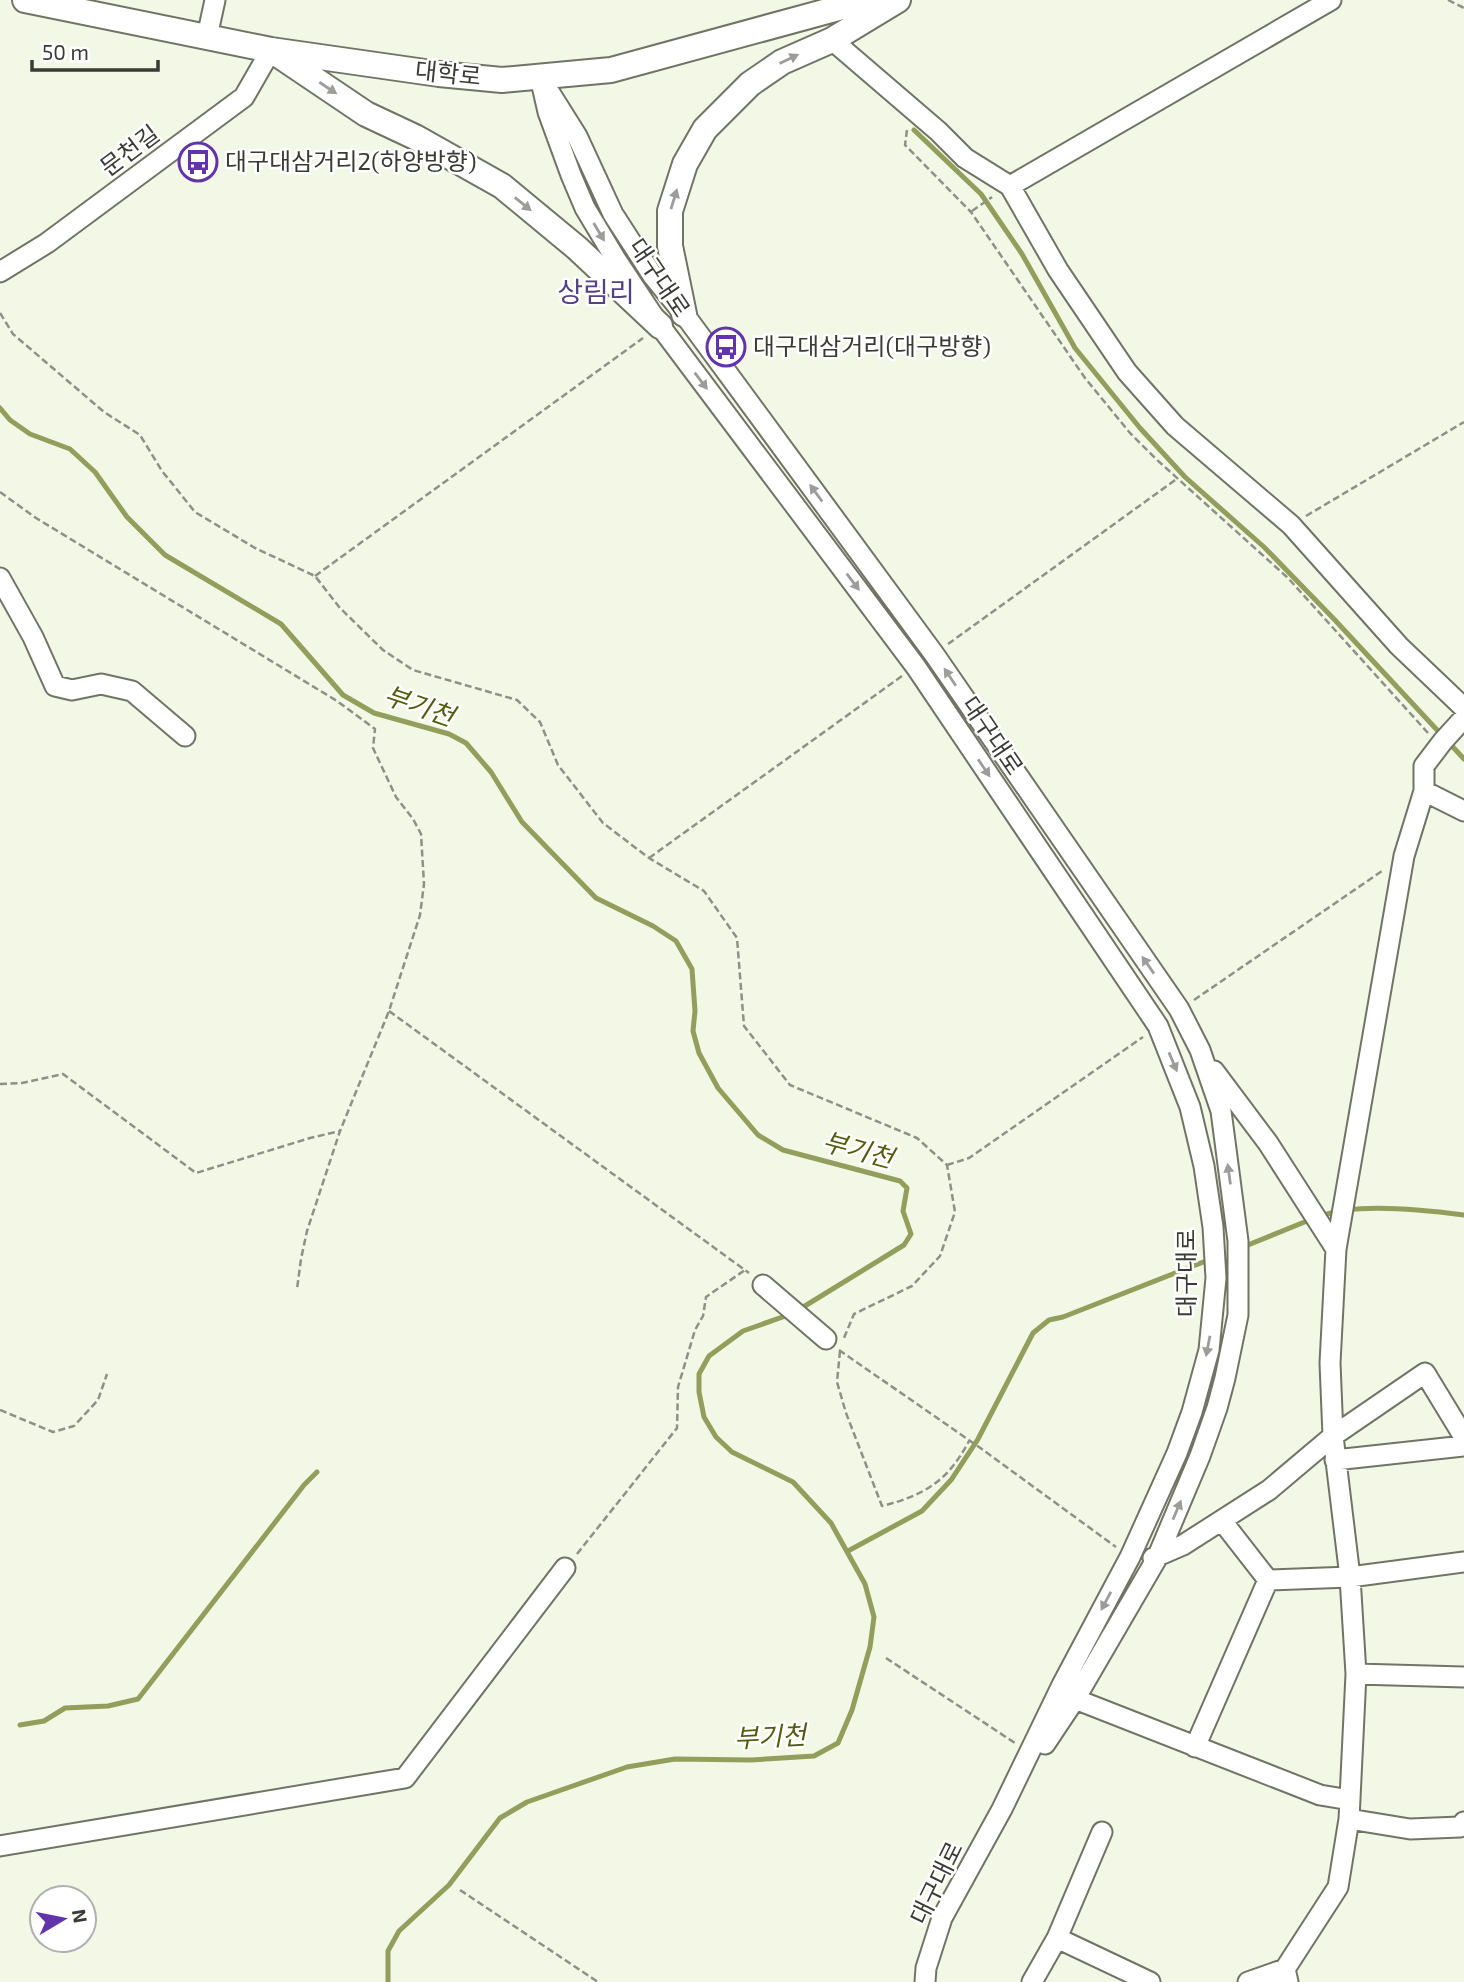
<svg xmlns="http://www.w3.org/2000/svg" width="1464" height="1982" font-family="'Exo 2','Noto Sans KR',sans-serif">
<rect width="100%" height="100%" fill="#f3f7e6"/>
<g fill="none" stroke-linecap="round" stroke-linejoin="round">
<path stroke="#949e5c" stroke-width="5" d="M914,130L981,194L1022,254L1075,348L1140,428L1185,477L1264,547L1333,618L1464,759
M0,408L10,420L30,434L70,449L95,472L127,517L165,555L281,624L343,695L374,713L449,734L466,743L491,772L522,822L596,898L653,926L676,941L692,969L695,1011L693,1031L699,1053L718,1088L758,1135L783,1150L900,1181L907,1188L903,1211L911,1234L904,1245L800,1309
M1321,1216C1356,1202 1427,1210 1464,1215
M1243,1247L1312,1219
M848,1551L922,1511L951,1480L978,1439L1033,1333L1049,1320L1063,1317L1211,1259
M20,1725L44,1721L65,1708L108,1706L138,1699L304,1485L317,1472
M388,1982V1951L399,1931L449,1885L500,1818L527,1802L627,1767L675,1759L751,1760L814,1756L838,1743L852,1710L870,1647L874,1617L865,1584L831,1523L793,1482L732,1452L716,1437L704,1417L699,1392V1374L709,1356L743,1331L791,1314"/>
<defs>
<path id="minor" d="M207,37L215,0
M832,40L938,131L965,158L1010,186L1058,270L1127,372L1175,426L1291,525L1399,646L1464,708
M540,77L548,112L571,175L585,208L615,258L660,326L916,667L1158,1026L1190,1107L1204,1166L1213,1227L1216,1278L1209,1350L1192,1412L1177,1453L1130,1557L1062,1685L1002,1809L942,1918L926,1968L925,1982
M550,93L577,136L613,214L653,276L684,314L934,654L1179,1009L1200,1050L1221,1111L1238,1241V1315L1225,1378L1217,1408L1200,1456L1157,1558L1075,1699L1045,1744
M1010,186L1331,0
M0,272L47,243L244,97L271,50
M0,578L33,637L55,686L72,690L101,684L132,691L185,736
M1424,791L1464,811
M1214,1071L1268,1143L1336,1249
M763,1285L826,1339
M1335,1460L1464,1446
M1222,1521L1268,1580L1350,1577L1464,1562
M1153,1558L1183,1545L1269,1490L1333,1436L1425,1373L1464,1437
M1356,1674L1464,1677
M1075,1699L1320,1795L1350,1800
M1195,1747L1268,1580
M1349,1819L1410,1829L1460,1827L1464,1822
M0,1846L405,1778L565,1568
M1057,1938L1150,1982
M1032,1982L1057,1938L1102,1832
M1248,1982L1285,1969
M1288,1982L1285,1969L1338,1887L1349,1819L1356,1674L1350,1577L1333,1436L1330,1363L1336,1249L1404,856L1424,791V766L1443,741L1464,718"/>
<path id="major" d="M25,0L271,50L439,74L502,80L611,70L868,0
M277,54L366,114L415,137L502,186L577,248L660,326
M684,314L670,246V211L685,164L705,129L750,84L782,62L832,40L898,0"/>
</defs>
<use href="#minor" stroke="#717465" stroke-width="23"/>
<use href="#major" stroke="#717465" stroke-width="28"/>
<path stroke="#8e9185" stroke-width="2.5" stroke-dasharray="7 3.5" stroke-linecap="butt" d="M1448,0L1464,8
M907,130L905,145L971,212L1085,378L1130,433L1156,459L1288,578L1428,733
M972,211L992,197
M0,313L13,334L104,412L140,435L162,471L195,512L255,548L315,576L340,608L383,650L413,670L517,700L540,722L558,765L603,823L649,858L704,891L737,938L744,1026L790,1085L917,1138L947,1165L955,1212L940,1256L912,1286L854,1314L844,1338
M0,492L36,518L337,701L375,729L373,748L396,797L413,819L421,834L424,884L420,915L389,1011L340,1131L307,1231L301,1259L297,1289
M1306,516L1464,422
M315,576L643,338
M948,644L1178,478
M649,858L902,676
M1194,1000L1382,871
M389,1011L749,1273
M0,1084L22,1083L63,1074L196,1173L310,1138L340,1131
M947,1165L969,1158L1143,1037
M839,1350L979,1447L1116,1547
M840,1351L837,1382L846,1413L882,1506C925,1495 948,1481 969,1441
M0,1410L53,1432L74,1426L98,1400L107,1374
M577,1554L677,1428L678,1387L695,1330L703,1316L706,1297L745,1270
M886,1658L1015,1743
M460,1890L598,1982"/>
<use href="#minor" stroke="#fff" stroke-width="19"/>
<use href="#major" stroke="#fff" stroke-width="24"/>
</g>
<defs><path id="oneway-solid" d="M-6-.8H1V-3.2L6.5 0L1 3.2V.8H-6Z" transform="scale(1.75)"/></defs>
<g fill="#9c9d9a">
<use href="#oneway-solid" transform="translate(789 59) rotate(-26)"/>
<use href="#oneway-solid" transform="translate(328 88) rotate(34)"/>
<use href="#oneway-solid" transform="translate(674 199) rotate(-73)"/>
<use href="#oneway-solid" transform="translate(523 204) rotate(39)"/>
<use href="#oneway-solid" transform="translate(599 232) rotate(59)"/>
<use href="#oneway-solid" transform="translate(701 381) rotate(53)"/>
<use href="#oneway-solid" transform="translate(816 493) rotate(-126)"/>
<use href="#oneway-solid" transform="translate(853 582) rotate(53)"/>
<use href="#oneway-solid" transform="translate(950 677) rotate(-124)"/>
<use href="#oneway-solid" transform="translate(984 768) rotate(56)"/>
<use href="#oneway-solid" transform="translate(1148 965) rotate(-125)"/>
<use href="#oneway-solid" transform="translate(1173 1062) rotate(67)"/>
<use href="#oneway-solid" transform="translate(1229 1174) rotate(-98)"/>
<use href="#oneway-solid" transform="translate(1208 1346) rotate(101)"/>
<use href="#oneway-solid" transform="translate(1177 1510) rotate(-67)"/>
<use href="#oneway-solid" transform="translate(1106 1601) rotate(118)"/>
</g>
<defs>
<symbol id="bus-ring" viewBox="-11 -11 22 22"><circle r="9.5" fill="#fff" stroke="#6234ac" stroke-width="1.5"/><path d="M-5-6H5V4H4V6H2V4H-2V6H-4V4H-5ZM-3.5-4V0h7V-4ZM-3.5 1.2v1.5H-2V1.2ZM2 1.2v1.5H3.5V1.2Z" fill="#6234ac"/></symbol>
</defs>
<g fill-rule="evenodd">
<use href="#bus-ring" x="176" y="140" width="44" height="44"/>
<use href="#bus-ring" x="704" y="325" width="44" height="44"/>
</g>
<g text-anchor="middle" stroke-width="5" stroke-linejoin="round" paint-order="stroke">
<g font-size="24" fill="#393b34" stroke="#fff">
<text transform="translate(448 74) rotate(6)" y="8">대학로</text>
<text transform="translate(130 151) rotate(-37)" y="8">문천길</text>
<text transform="translate(659 278) rotate(56)" y="8">대구대로</text>
<text transform="translate(992 736) rotate(56)" y="8">대구대로</text>
<text transform="translate(1187 1273) rotate(-90)" y="8">대구대로</text>
<text transform="translate(937 1883) rotate(-64)" y="8">대구대로</text>
</g>
<g font-size="24" fill="#393b34" stroke="#fff" text-anchor="start">
<text x="225" y="170">대구대삼거리2(하양방향)</text>
<text x="753" y="355">대구대삼거리(대구방향)</text>
</g>
<g font-size="26" font-style="italic" fill="#535b0e" stroke="#fff">
<text transform="translate(419 706) rotate(19)" y="9">부기천</text>
<text transform="translate(858 1150) rotate(15)" y="9">부기천</text>
<text transform="translate(770 1737) rotate(-3)" y="9">부기천</text>
</g>
<g font-size="28" fill="#554280" stroke="#fff">
<text x="596" y="302">상림리</text>
</g>
</g>
<g transform="translate(63 1919) rotate(80)"><circle r="33" fill="#ffffff" stroke="#b0b1ae" stroke-width="2"/>
<path d="M0-5L12 26L0 18L-12 26Z" fill="#6234ac"/>
<text y="-10" font-size="19" font-weight="bold" text-anchor="middle" fill="#393b34">N</text>
</g>
<path d="M32 60v10h126v-10" fill="none" stroke="#393b34" stroke-width="3.5"/>
<text x="42" y="60" font-size="21" fill="#393b34" stroke="#ffffff" stroke-width="5" paint-order="stroke">50 m</text>
</svg>
